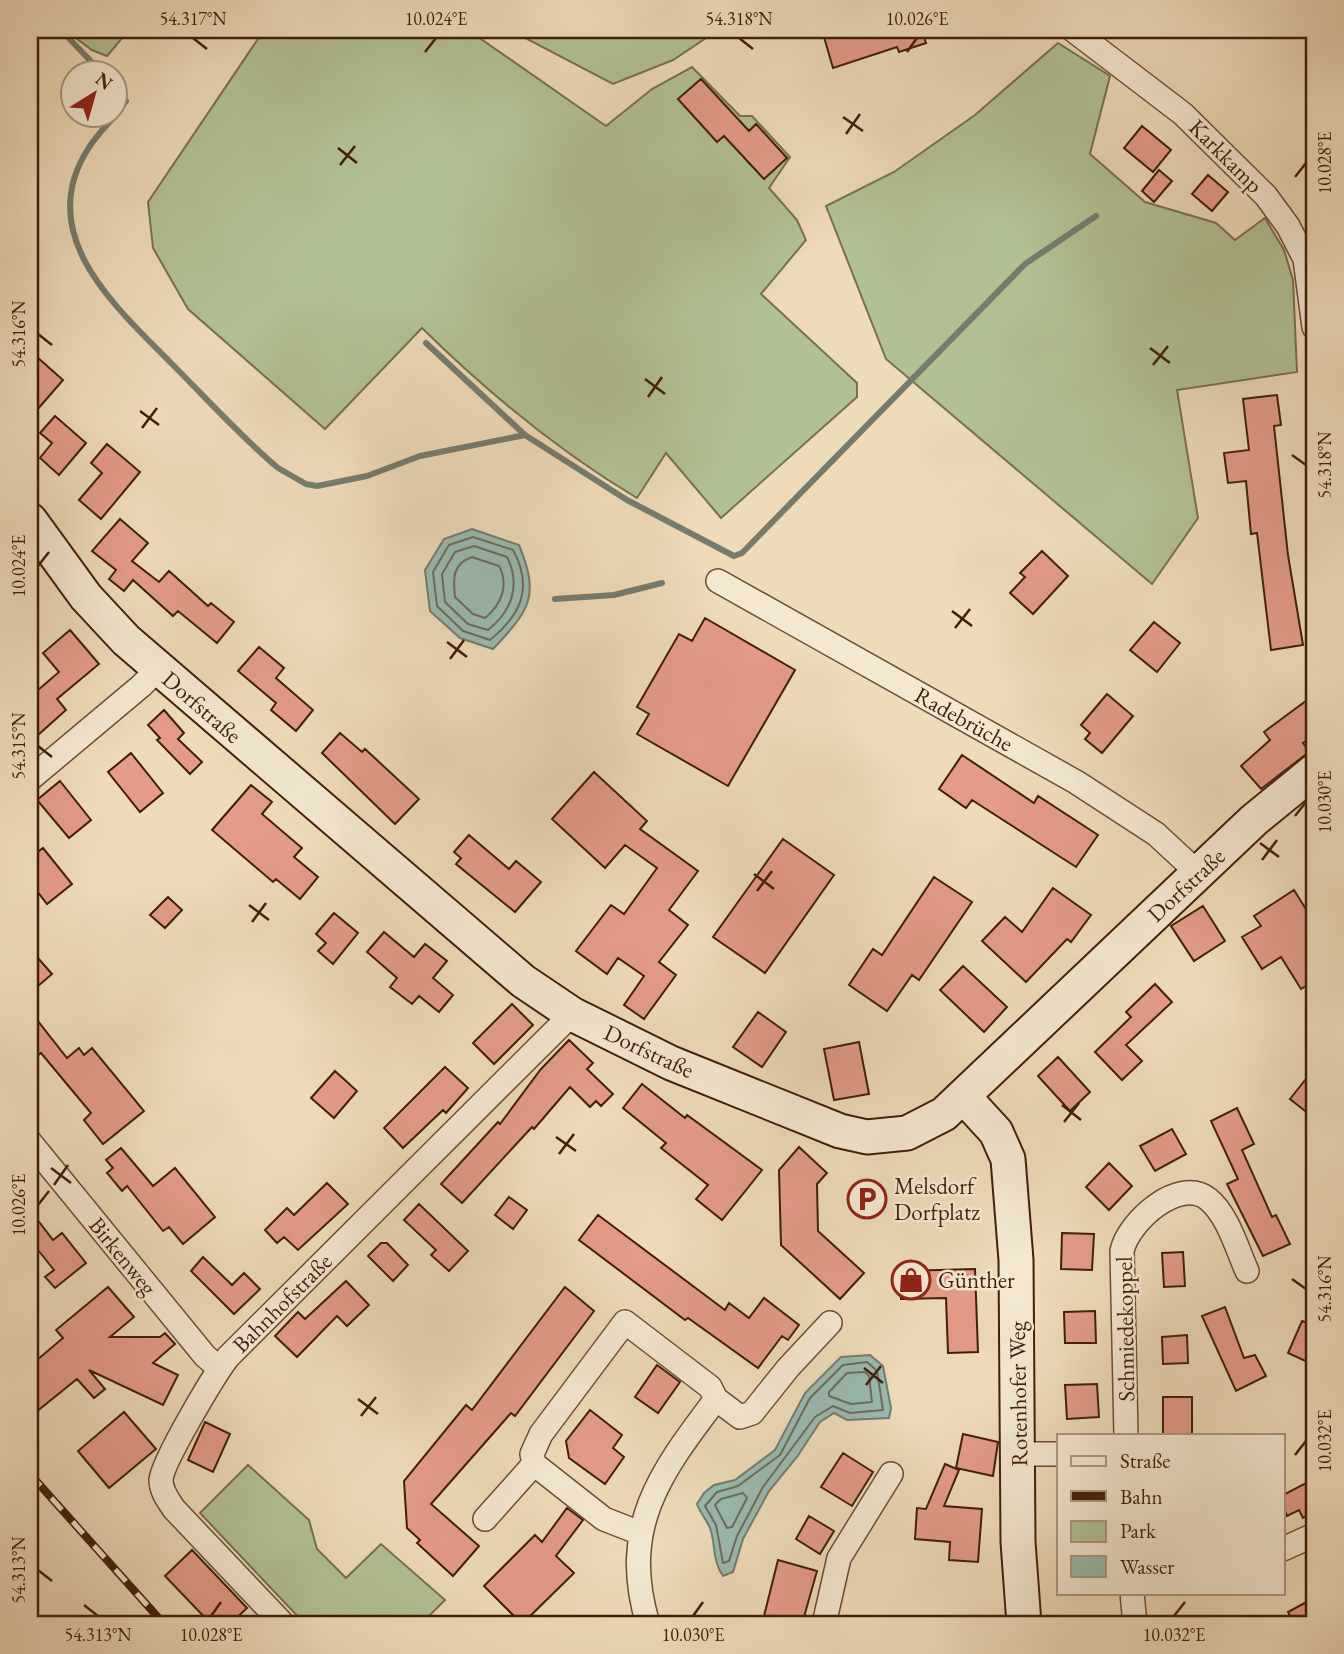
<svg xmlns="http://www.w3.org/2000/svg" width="1344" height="1654" font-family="'EB Garamond',serif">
<rect width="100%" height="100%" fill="#eedbba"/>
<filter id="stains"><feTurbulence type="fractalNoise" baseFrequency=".00286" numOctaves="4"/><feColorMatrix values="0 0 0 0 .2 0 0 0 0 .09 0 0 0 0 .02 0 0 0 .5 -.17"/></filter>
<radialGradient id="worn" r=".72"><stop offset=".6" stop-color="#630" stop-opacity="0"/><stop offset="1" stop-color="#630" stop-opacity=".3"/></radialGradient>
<path fill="#b2c195" stroke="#797050" stroke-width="2" d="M65,30H129L107,56L92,50Z
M264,30H468L606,126L652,89L692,67L740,116H752L790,157L769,188L797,220L806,240L761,294L857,383V397L721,518L666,453L637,498C557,450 488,393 422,328L325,429L188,309L153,248L148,202Z
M510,30H718L673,60L613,84Z
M1058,43L1110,76L1090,154L1145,202L1216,223L1235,240L1265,218L1284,250L1293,280L1297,372L1177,390L1198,518L1152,584L886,359L826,206L894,172L975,115Z
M248,1465L309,1520L317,1549L346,1578L381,1544L445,1600L421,1624H305L200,1513Z"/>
<path fill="#99bbb0" stroke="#757c6e" stroke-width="2" d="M472,529L519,545C540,596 530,610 493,649L460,638L430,611L425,570L444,539Z
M870,1355L883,1366L891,1408L889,1418L847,1420L834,1413L820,1422L797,1457L769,1491L743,1539L733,1572L723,1576C712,1560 716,1545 710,1528C707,1520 700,1513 697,1504L704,1493L714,1485L735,1480L775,1450L805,1393L841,1357Z"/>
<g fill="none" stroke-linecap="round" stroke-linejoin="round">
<path stroke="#6c6c5e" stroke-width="2" d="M473,537L513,550C533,587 522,614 490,640L463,631L437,606L433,572L449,545Z
M474,546L507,557C521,585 512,611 488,630L468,624L445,602L442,574L455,552Z
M472,557L499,566C509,585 502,604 485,618L473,614L455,597C453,579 452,564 472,557Z
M867,1362L877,1371L883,1410L850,1413L833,1406L815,1417L763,1487L737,1536L729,1561L723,1563L716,1525L705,1506L717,1492L738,1486L780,1455L810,1398L843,1365Z
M865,1372L869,1376L872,1402L851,1404L829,1396V1392L847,1373Z
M743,1493L747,1498L732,1527L727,1528L715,1505L721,1499Z"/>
<path stroke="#757c6e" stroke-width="6" d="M61,30L103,74
M116,87L126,101L116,115
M115,116C106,126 95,137 88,149C33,235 116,307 171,363C206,398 240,436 278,468L306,484L317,486L367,476L420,456L525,435L627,500L734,556L742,553L1025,264L1096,216
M426,343L525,435
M555,599L614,595L662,583"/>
</g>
<path fill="#e49b88" stroke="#401e0b" stroke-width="2" d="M822,30H922L926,43L899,52L897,47L833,68Z
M701,79L749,131L756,124L787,158L764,179L724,136L717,142L678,99Z
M1142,126L1171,150L1153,172L1124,148Z
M1159,170L1172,181L1154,202L1142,191Z
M1208,175L1228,192L1212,211L1192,194Z
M37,357L63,380L30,418V365Z
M1277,395L1281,425L1274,426L1288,555L1303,645L1271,650L1257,533L1251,534L1246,481L1228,483L1224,453L1249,450L1243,399Z
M55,416L86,443L59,475L40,458L52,443L40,433Z
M107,444L140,472L101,519L79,500L102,473L91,463Z
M120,519L148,543L132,561L159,582L169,571L208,606L211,603L234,622L217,643L178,611L173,616L133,580L124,591L109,579L116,570L92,551Z
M1042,551L1068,576L1033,614L1010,593L1025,577L1020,573Z
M705,618L795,670L728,786L637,734L649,714L637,707L679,634L692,641Z
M1154,622L1180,643L1157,672L1130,650Z
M70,630L99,664L57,699L66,710L38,735L30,726V697L59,672L43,653Z
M259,647L284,668L276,678L313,710L296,731L271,710L276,703L238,671Z
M1107,694L1133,716L1102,753L1085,739L1090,733L1081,725Z
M1314,695V735L1303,743L1309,752L1261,789L1241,766L1270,740L1264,732Z
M164,710L184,733L178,739L202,762L190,774L157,740L160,738L148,725Z
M340,733L362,752L365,749L419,799L395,824L322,753Z
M131,753L163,793L140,812L108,772Z
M962,755L1034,803L1038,796L1098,835L1076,867L972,800L966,808L939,789Z
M594,772L647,821L640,829L698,871L669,910L688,925L659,962L676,975L644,1019L624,1005L644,976L618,958L607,974L576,951L611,905L624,914L657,868L625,845L605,868L552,819Z
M60,781L91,820L69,838L37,800Z
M251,785L272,802L262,814L302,848L294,857L318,877L300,899L276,879L273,882L212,830Z
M469,835L509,869L516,861L541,882L515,912L456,864L461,858L454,852Z
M783,839L834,875L765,973L713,937Z
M43,848L72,884L47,904L30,882V858Z
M934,877L972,902L919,980L912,975L887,1011L849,985L873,949L882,955Z
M1053,888L1091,915L1071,942L1067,939L1026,982L982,941L1005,917L1022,932Z
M1294,890L1314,922V981L1301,989L1281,957L1262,969L1242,937L1261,926L1254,916Z
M168,897L182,910L165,928L150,915Z
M1203,906L1225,941L1194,961L1171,926Z
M334,913L358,933L333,964L318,951L326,943L316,934Z
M384,932L414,957L425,944L447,961L433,978L453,995L439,1012L419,996L412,1004L390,987L397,978L367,952Z
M30,949L52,974L30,993Z
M963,966L1007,1007L984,1032L940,990Z
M1155,984L1172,1002L1126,1045L1142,1061L1122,1080L1095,1052L1131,1017L1126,1012Z
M512,1004L533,1025L494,1064L473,1043Z
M30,1011L67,1058L79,1048L84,1055L92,1048L144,1111L103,1144L84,1120L91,1113L41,1053L30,1062Z
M758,1012L786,1032L762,1067L733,1047Z
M569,1040L593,1063L587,1069L613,1094L601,1106L596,1101L590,1107L570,1087L534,1129L532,1127L462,1203L441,1184L498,1122L500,1124L541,1069Z
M859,1042L869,1094L834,1100L824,1049Z
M1058,1057L1090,1092L1070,1111L1038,1076Z
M445,1067L468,1088L446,1113L443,1110L403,1148L384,1128Z
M1314,1069V1118L1290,1099Z
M335,1071L357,1091L334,1118L311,1098Z
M642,1084L685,1118L687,1115L762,1170L722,1220L696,1199L708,1185L661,1148L666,1143L623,1108Z
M1237,1108L1254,1144L1242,1150L1272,1217L1276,1215L1290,1244L1263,1256L1227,1184L1238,1179L1211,1121Z
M1172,1129L1186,1154L1155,1171L1140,1146Z
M799,1147L827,1173L817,1184L818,1231L864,1273L840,1299L781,1245L779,1170Z
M121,1148L153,1186L175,1168L215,1217L183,1244L169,1227L163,1231L127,1186L122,1191L107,1173L113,1168L106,1160Z
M1109,1163L1132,1186L1109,1210L1086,1187Z
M327,1183L348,1204L298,1250L284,1237L277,1243L265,1230L287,1208L294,1215Z
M509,1197L527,1210L513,1229L495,1215Z
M419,1204L468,1251L449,1271L431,1255L436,1250L404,1220Z
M30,1210L53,1240L62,1233L86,1263L55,1288L45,1277L54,1270L30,1240Z
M598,1215L725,1310L729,1303L749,1318L764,1298L799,1325L788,1340L782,1336L758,1368L688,1318L685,1320L579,1240Z
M1062,1233L1094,1234L1092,1270L1061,1269Z
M381,1243H387L408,1265L393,1281L368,1256Z
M1183,1252L1185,1286L1164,1287L1162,1253Z
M203,1257L232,1285L244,1273L260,1289L234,1314L191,1271Z
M975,1269L978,1352L948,1353L946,1298L901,1299L900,1271Z
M346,1281L369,1305L347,1326L337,1316L297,1357L275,1336L298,1312L305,1319Z
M108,1287L134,1317L110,1337H160L165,1333L175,1344L153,1363L178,1375L163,1405L89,1370L105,1389L94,1398L77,1379L30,1417V1366L63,1338L56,1330Z
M565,1287L594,1311L515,1416L511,1413L431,1504L479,1546L453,1576L417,1543L420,1540L407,1528L404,1481L466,1405L472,1410Z
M1225,1307L1244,1358L1255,1355L1266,1376L1236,1391L1202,1316Z
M1095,1311L1096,1343H1065L1064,1312Z
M1302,1321L1314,1326V1365L1288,1353Z
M1187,1335L1188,1363L1163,1364L1162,1337Z
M657,1365L680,1382L658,1413L635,1397Z
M1097,1384L1099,1417L1067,1419L1065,1385Z
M1163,1397H1192V1435H1163Z
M590,1410L622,1435L613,1448L624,1457L605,1484L569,1458L566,1441Z
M124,1412L156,1449L109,1488L78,1451Z
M205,1422L230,1434L213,1472L188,1460Z
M963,1434L998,1442L993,1476L956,1468Z
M843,1453L873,1472L852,1506L821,1487Z
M945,1464L959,1470L944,1506L982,1509L978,1562L949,1560L950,1542L915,1539L917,1508L926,1509Z
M1308,1482L1314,1493V1512L1303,1518L1299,1510L1287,1516L1283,1507V1495Z
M567,1508L583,1520L556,1556L574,1573L522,1624L484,1586L535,1535L542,1542Z
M809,1516L834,1531L820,1554L796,1539Z
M192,1550L247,1608L230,1624H211L165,1576Z
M778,1560L817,1571L802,1624H762Z
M1314,1598V1624H1294L1288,1612Z"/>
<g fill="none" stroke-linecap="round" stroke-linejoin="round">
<defs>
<path id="street" d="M1073,30L1183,114L1266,196L1288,226L1305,259L1314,327
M718,581L1076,782L1156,834L1198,873
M30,779L141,686L158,669
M30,1142L205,1356L219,1368
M1126,1435L1122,1251C1128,1222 1179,1176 1208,1199C1228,1215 1237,1249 1247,1271
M1019,1454H1059
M485,1519L534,1464
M640,1533L604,1519L534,1464L532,1454L541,1434L625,1322L710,1387L716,1399L740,1417L752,1413L788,1368L830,1323
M1283,1549L1314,1535
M1132,1593L1135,1624
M283,1624L174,1509C168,1500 161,1491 161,1480C162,1462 215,1374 228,1357L572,1014
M648,1624C619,1527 660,1473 716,1399
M824,1624L839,1558L891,1474"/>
<path id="secondary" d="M30,520L86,597L126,640L523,981L572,1014L671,1063L840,1131L867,1137L907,1133L944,1114L1254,820L1314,771
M963,1096L996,1132L1008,1159L1016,1260L1018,1542L1024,1624"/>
</defs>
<use href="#street" stroke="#6c4d37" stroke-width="26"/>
<use href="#secondary" stroke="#401e0b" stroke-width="37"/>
<use href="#street" stroke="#f4e8d2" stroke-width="23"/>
<use href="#secondary" stroke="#f4e8d2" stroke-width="33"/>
<defs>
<path id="rail" d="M30,1474L164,1624"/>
</defs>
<use href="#rail" stroke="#401e0b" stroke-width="8"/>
<use href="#rail" stroke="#f4e8d2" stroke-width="5" stroke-dasharray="16" stroke-linecap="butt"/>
</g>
<path fill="none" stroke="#401e0b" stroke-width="2.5" d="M193,38L207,49M739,38L753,49M425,52L436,38M907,52L917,38M843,117L863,131M846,134L860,114M338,148L357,163M340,165L355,146M1295,177L1306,163M38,334L52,345M1150,348L1170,363M1153,365L1168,346M645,379L665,394M648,397L662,377M140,411L159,425M142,428L157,408M1292,455L1306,465M38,566L49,552M952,611L972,626M955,628L970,609M447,642L467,657M450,659L464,640M38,746L52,757M1295,816L1306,802M1260,843L1279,857M1262,860L1277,840M754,874L774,889M757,891L772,871M249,905L269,920M252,922L266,903M1062,1105L1081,1120M1064,1122L1079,1103M556,1137L576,1151M559,1154L574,1134M51,1168L71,1183M54,1185L68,1165M38,1205L49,1191M1292,1279L1306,1289M864,1368L883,1383M866,1385L881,1366M358,1399L378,1414M361,1416L376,1397M1295,1455L1306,1441M38,1570L52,1581M84,1605L98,1616M211,1616L221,1602M693,1616L703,1602M1174,1616L1185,1602"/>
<defs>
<symbol id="parking-ring" viewBox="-11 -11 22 22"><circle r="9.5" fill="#f4e8d2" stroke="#8f2418" stroke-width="1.5"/><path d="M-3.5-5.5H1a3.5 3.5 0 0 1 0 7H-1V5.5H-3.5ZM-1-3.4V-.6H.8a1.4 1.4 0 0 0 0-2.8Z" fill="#8f2418"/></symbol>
<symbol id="shop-ring" viewBox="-11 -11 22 22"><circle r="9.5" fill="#f4e8d2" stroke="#8f2418" stroke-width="1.5"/><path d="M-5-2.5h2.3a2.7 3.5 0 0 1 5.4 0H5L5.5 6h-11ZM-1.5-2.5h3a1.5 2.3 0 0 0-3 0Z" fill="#8f2418"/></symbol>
</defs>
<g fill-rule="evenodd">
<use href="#parking-ring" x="845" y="1177" width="44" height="44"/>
<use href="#shop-ring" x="889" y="1258" width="44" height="44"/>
</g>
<g text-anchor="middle" stroke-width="5" stroke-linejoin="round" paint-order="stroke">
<g font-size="23" fill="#401e0b" stroke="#f4e8d2">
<text transform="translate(1226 156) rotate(45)" y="8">Karkkamp</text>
<text transform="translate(202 707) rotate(41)" y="8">Dorfstraße</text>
<text transform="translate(964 719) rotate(29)" y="8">Radebrüche</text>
<text transform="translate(1186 885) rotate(-43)" y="8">Dorfstraße</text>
<text transform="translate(649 1051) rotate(25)" y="8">Dorfstraße</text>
<text transform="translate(123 1256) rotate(51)" y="8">Birkenweg</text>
<text transform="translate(282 1303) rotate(-45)" y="8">Bahnhofstraße</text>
<text transform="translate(1125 1329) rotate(-91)" y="8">Schmiedekoppel</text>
<text transform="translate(1018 1394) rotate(-91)" y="8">Rotenhofer Weg</text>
</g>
<g font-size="23" fill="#401e0b" stroke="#f4e8d2" text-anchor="start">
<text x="894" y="1194">Melsdorf<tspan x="894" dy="26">Dorfplatz</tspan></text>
<text x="938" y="1288">Günther</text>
</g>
</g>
<rect width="1344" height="1654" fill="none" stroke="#eedbba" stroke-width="77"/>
<rect x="1057" y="1434" width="228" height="161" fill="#f4e8d2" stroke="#ac9782" stroke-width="2"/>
<rect x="1071" y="1456" width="35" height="10" fill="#f4e8d2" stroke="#ac9782" stroke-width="2"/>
<text x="1120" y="1468" font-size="21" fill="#401e0b">Straße</text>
<rect x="1071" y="1491" width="35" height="10" fill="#401e0b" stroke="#ac9782" stroke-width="2"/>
<text x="1120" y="1504" font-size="21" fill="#401e0b">Bahn</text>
<rect x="1071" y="1521" width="35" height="21" fill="#b2c195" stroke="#ac9782" stroke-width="2"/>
<text x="1120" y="1538" font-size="21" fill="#401e0b">Park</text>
<rect x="1071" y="1556" width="35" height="21" fill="#99bbb0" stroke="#ac9782" stroke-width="2"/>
<text x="1120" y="1574" font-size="21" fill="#401e0b">Wasser</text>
<g transform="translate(94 94) rotate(37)"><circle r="33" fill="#f4e8d2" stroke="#ac9782" stroke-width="2"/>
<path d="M0-5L12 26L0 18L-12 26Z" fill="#8f2418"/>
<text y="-10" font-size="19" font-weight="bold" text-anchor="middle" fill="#401e0b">N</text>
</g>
<rect x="38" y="38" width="1268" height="1578" fill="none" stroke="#401e0b" stroke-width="2.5"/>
<g font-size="18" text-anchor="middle" fill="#401e0b">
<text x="193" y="25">54.317°N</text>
<text x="436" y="25">10.024°E</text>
<text x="739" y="25">54.318°N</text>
<text x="917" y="25">10.026°E</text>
<text transform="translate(1325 163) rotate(-90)" y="6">10.028°E</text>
<text transform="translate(19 334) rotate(-90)" y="6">54.316°N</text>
<text transform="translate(1325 465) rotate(-90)" y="6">54.318°N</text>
<text transform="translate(19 566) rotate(-90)" y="6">10.024°E</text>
<text transform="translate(19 746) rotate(-90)" y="6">54.315°N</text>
<text transform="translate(1325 802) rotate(-90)" y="6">10.030°E</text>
<text transform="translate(19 1205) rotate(-90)" y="6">10.026°E</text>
<text transform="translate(1325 1289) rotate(-90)" y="6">54.316°N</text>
<text transform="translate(1325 1441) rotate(-90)" y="6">10.032°E</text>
<text transform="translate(19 1570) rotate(-90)" y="6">54.313°N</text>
<text x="98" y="1641">54.313°N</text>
<text x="211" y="1641">10.028°E</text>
<text x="693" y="1641">10.030°E</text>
<text x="1174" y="1641">10.032°E</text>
</g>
<rect width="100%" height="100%" filter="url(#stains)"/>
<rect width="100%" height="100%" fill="url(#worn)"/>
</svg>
